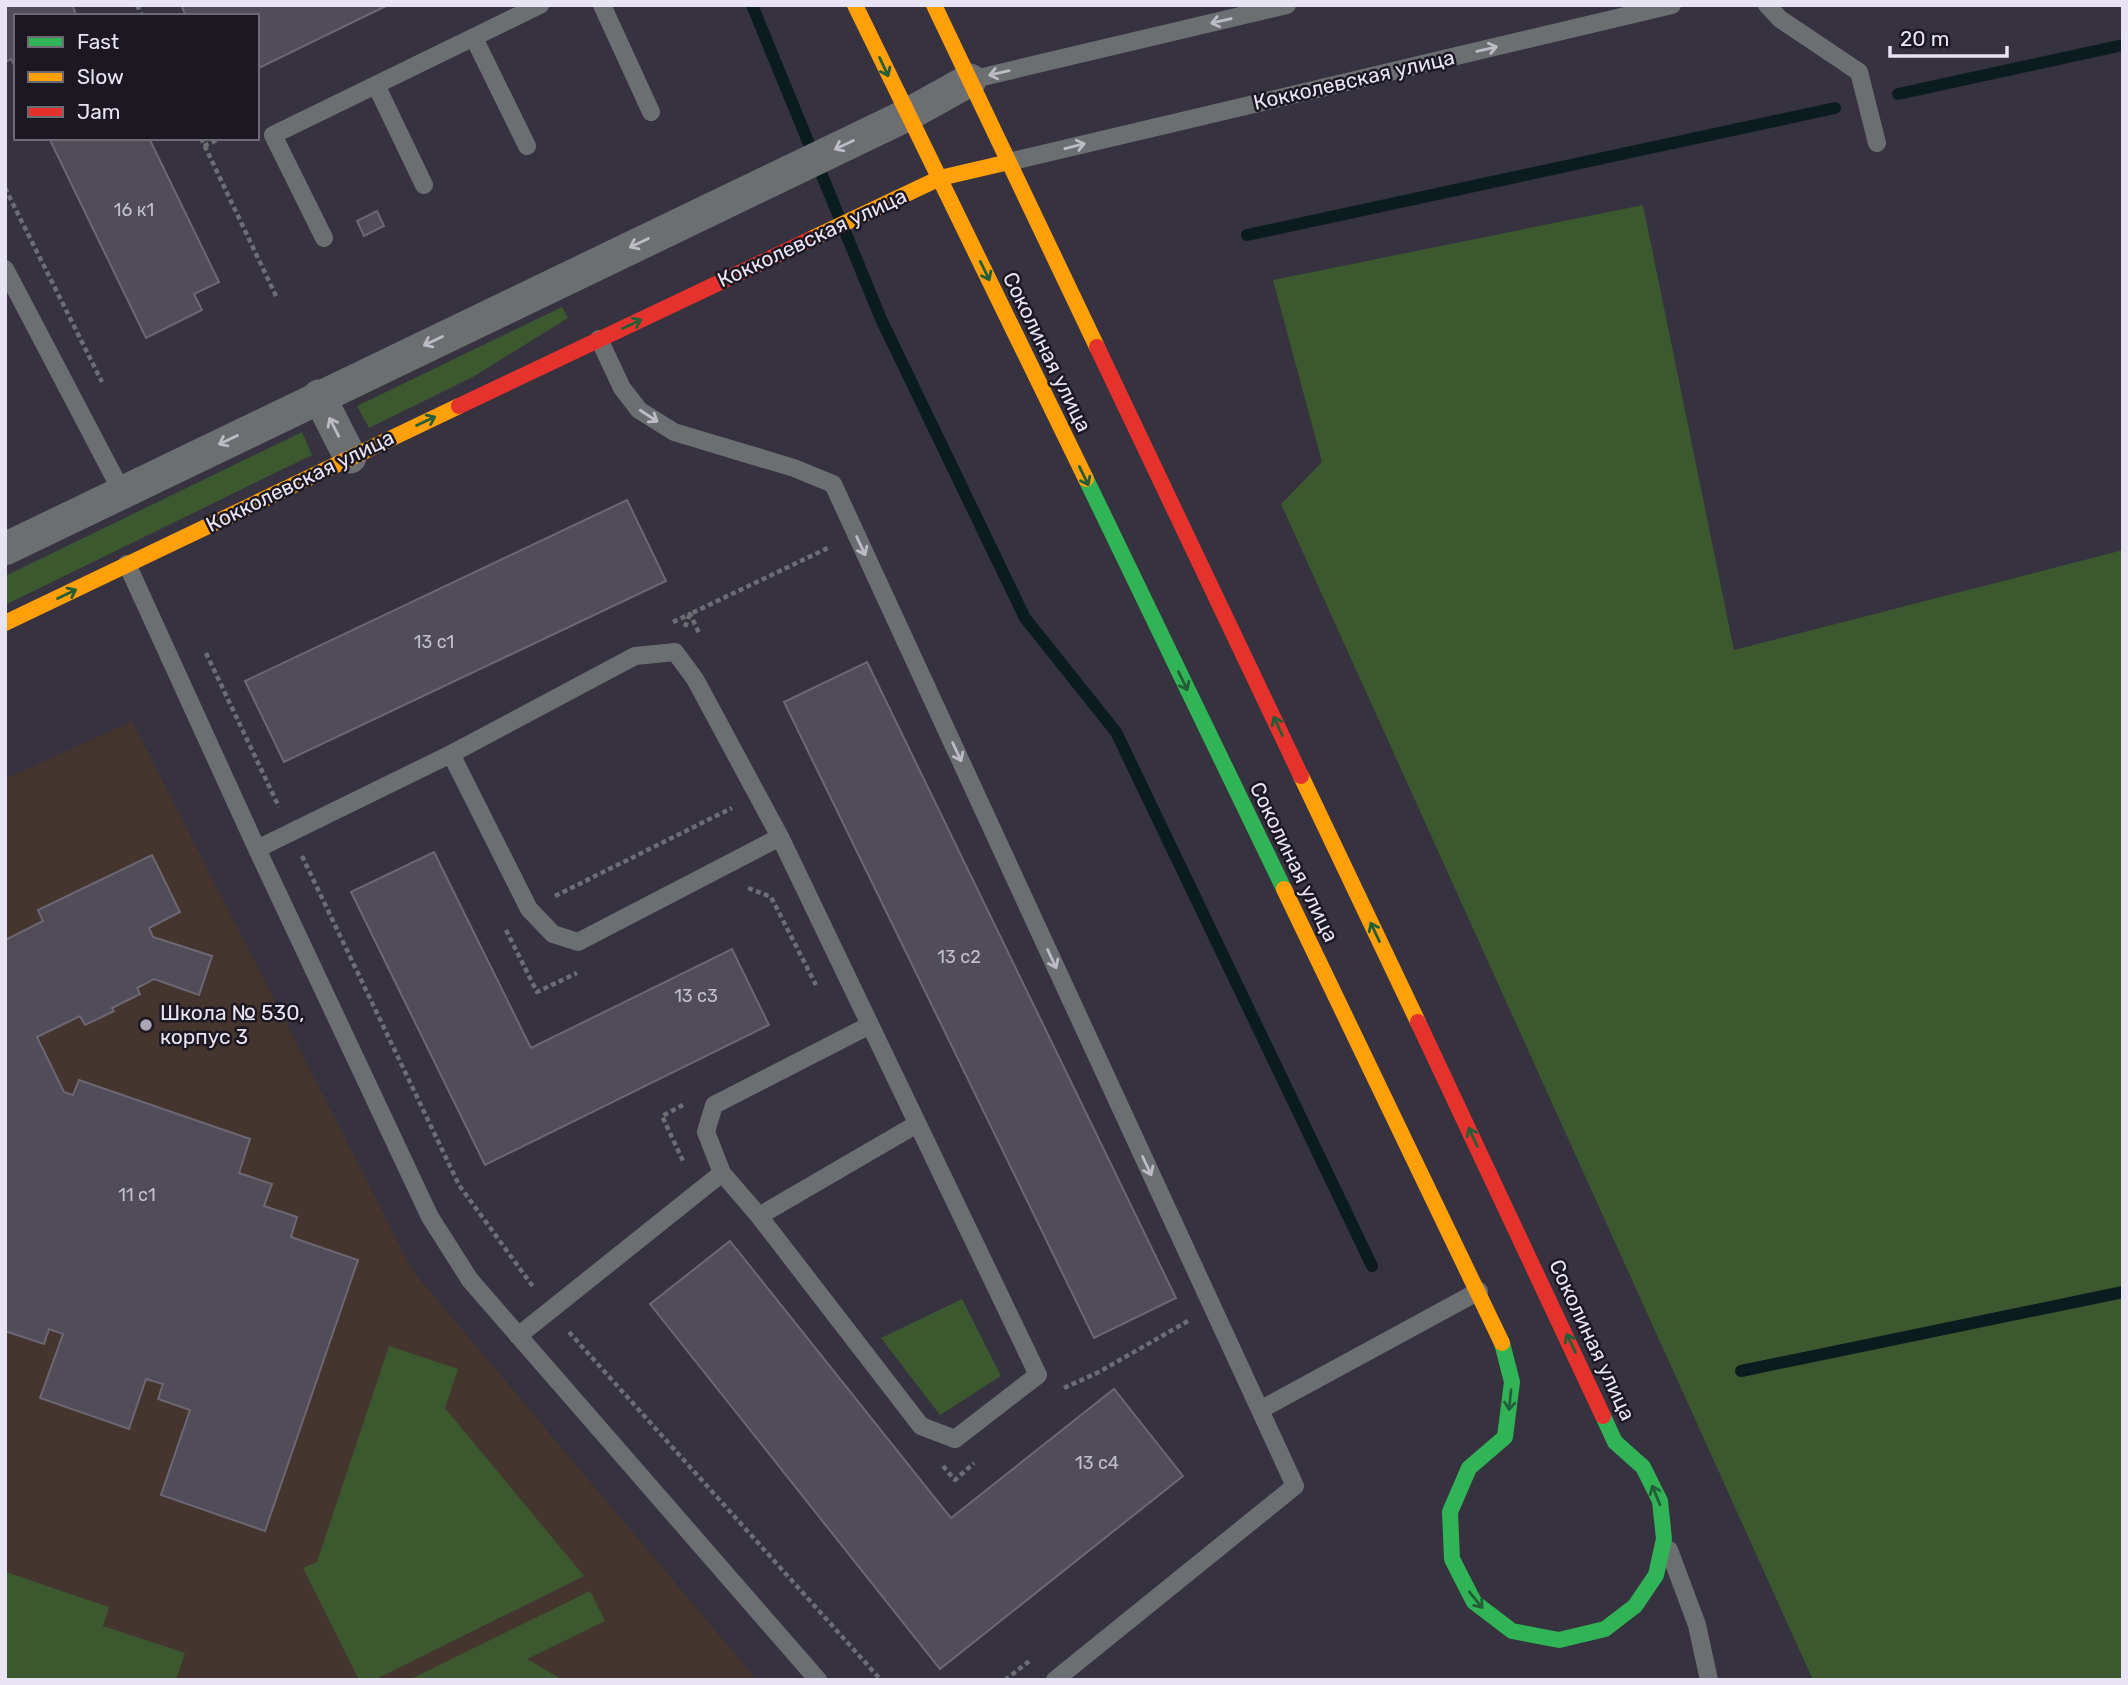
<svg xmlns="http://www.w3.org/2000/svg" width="2128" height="1685" font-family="Rubik,sans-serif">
<rect width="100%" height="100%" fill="#36323f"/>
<path fill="#45352f" d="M132,721L413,1271L757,1680H5V779Z"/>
<path fill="#3b582f" d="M1643,205L1734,650L2123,550V1680H1813L1281,504L1322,462L1273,280Z
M562,307L568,318L473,377L369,428L357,406Z
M302,432L312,455L5,605V576Z
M962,1299L1001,1376L940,1415L881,1338Z
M389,1346L458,1369L445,1408L584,1576L374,1680H359L303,1568L317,1562Z
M6,1572L109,1607L103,1626L185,1653L176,1680H5Z
M590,1591L605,1621L527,1659L563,1680H409Z"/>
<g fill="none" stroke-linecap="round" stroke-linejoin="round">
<path stroke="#0b1c1f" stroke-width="12" d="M752,5L881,319L1025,618L1116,732L1372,1266
M1898,94L2123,45
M1247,235L1835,108
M1741,1371L2123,1292"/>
</g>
<path fill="#504d58" stroke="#6b6773" stroke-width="2" d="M5,5H72L77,16H16V69L11,59L5,62Z
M181,5H388L257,69V16H186Z
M49,138H149L219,282L194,294L202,310L146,338Z
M377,211L384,226L364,236L357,221Z
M627,500L666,581L284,762L245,681Z
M867,662L1176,1298L1094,1338L784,702Z
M434,852L531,1048L732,949L769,1025L485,1165L351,892Z
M152,855L180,912L149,928L153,937L212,956L199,995L154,979L137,988L140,994L112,1008L114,1011L85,1025L80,1016L37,1037L64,1092L73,1095L79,1080L250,1139L239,1173L272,1184L264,1206L297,1217L291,1237L358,1260L265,1531L161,1495L190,1410L158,1399L163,1384L146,1379L129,1429L40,1398L63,1334L49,1329L44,1344L5,1331V940L43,921L38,910Z
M730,1241L951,1518L1114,1389L1183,1476L940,1669L650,1304Z"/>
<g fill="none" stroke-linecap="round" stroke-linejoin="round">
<path stroke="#6d6e73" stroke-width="4.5" stroke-dasharray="5 3.5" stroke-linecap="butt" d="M137,5L142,16
M201,138L276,296
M204,146L221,138
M5,188L102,382
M673,622L690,614L699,633
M685,627L690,614L830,547
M206,653L279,807
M302,856L459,1185L534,1288
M748,888L771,897L816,985
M555,896L732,808
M506,930L537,992L577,973
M683,1105L662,1116L684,1163
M569,1332L881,1680
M1064,1388L1099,1372L1188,1321
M943,1466L955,1480L974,1463
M1005,1680L1032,1659"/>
<path stroke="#6c6f71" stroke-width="18" d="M602,5L651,112
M1767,5L1780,19L1859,72L1877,143
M474,38L527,146
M970,80L1287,5
M376,85L424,185
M1009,162L1672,5
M324,238L273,135L540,5
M5,269L122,492
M599,339L622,388L639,410L674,432L794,468L833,484L1295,1486L1055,1680
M127,564L257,849L430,1217L470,1280L818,1680
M451,754L529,909L553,934L578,942L780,837
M257,849L451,754L635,656L675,652L695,679L780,837L1038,1375L955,1439L921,1426L759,1216L722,1173L706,1132L714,1105L870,1025
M759,1216L917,1124
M518,1336L722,1173
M1260,1410L1479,1291
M1669,1550L1697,1625L1709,1680"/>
<path stroke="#6c6f71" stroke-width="33" d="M319,396L350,457
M5,549L907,115L970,80"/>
<path stroke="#30b455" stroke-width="16" d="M1086,479L1284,889
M1502,1343L1512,1382L1505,1437L1469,1468L1450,1512L1452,1559L1474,1602L1512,1631L1559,1640L1605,1629L1635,1606L1656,1575L1664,1539L1660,1501L1643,1467L1615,1442L1603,1416"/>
<path stroke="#ff9f0a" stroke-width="16" d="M855,5L1086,479
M934,5L1097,347
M811,239L940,178L1009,162
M5,623L459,406
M1301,776L1418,1022
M1284,889L1502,1343"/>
<path stroke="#e5322d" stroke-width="16" d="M1097,347L1301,776
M459,406L811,239
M1418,1022L1603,1416"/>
</g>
<defs><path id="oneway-shaft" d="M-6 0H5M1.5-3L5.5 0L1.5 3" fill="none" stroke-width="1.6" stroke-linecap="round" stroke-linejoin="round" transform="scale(1.75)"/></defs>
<g stroke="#bdbbc6">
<use href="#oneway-shaft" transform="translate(1221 21) rotate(167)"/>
<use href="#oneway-shaft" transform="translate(1487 49) rotate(-13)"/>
<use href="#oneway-shaft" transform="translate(999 73) rotate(167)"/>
<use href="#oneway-shaft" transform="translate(844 145) rotate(155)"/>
<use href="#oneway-shaft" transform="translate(1075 146) rotate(-14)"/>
<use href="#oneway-shaft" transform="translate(639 243) rotate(154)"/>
<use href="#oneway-shaft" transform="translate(433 341) rotate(154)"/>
<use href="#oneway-shaft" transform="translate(649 416) rotate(33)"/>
<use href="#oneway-shaft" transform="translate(334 427) rotate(-117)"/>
<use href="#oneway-shaft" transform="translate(228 440) rotate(154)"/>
<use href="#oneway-shaft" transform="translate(861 546) rotate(65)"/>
<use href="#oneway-shaft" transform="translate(957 752) rotate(65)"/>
<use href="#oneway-shaft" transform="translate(1052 959) rotate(65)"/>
<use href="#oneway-shaft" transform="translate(1147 1166) rotate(65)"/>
</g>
<g stroke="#245e39">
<use href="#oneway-shaft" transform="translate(884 67) rotate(65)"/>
<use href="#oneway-shaft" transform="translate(985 271) rotate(64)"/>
<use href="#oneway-shaft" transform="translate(632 324) rotate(-25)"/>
<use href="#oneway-shaft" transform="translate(426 421) rotate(-25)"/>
<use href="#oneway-shaft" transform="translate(1084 476) rotate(64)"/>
<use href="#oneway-shaft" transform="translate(67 594) rotate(-26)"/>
<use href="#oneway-shaft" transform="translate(1183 681) rotate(64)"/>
<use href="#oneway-shaft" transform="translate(1278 726) rotate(-115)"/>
<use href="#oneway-shaft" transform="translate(1375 932) rotate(-115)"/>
<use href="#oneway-shaft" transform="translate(1473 1137) rotate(-115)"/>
<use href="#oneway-shaft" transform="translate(1571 1343) rotate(-115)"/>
<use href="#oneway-shaft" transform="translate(1510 1400) rotate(96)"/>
<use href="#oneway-shaft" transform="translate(1656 1495) rotate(-112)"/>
<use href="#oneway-shaft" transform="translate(1476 1600) rotate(51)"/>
</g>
<circle fill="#aaa6b4" stroke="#1b1822" stroke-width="2.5" cx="146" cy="1025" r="7"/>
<g text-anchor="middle" stroke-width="5" stroke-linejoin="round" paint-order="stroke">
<g font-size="18" fill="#c2becc">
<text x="134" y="216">16 к1</text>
<text x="434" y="648">13 с1</text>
<text x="959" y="963">13 с2</text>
<text x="696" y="1002">13 с3</text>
<text x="137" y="1201">11 с1</text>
<text x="1097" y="1469">13 с4</text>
</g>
<g font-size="21" fill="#e8e4f3" stroke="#1b1822">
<text transform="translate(1354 80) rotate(-13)" y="7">Кокколевская улица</text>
<text transform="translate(812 238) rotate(-25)" y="7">Кокколевская улица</text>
<text transform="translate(1047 352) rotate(64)" y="7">Соколиная улица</text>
<text transform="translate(300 481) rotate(-26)" y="7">Кокколевская улица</text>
<text transform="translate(1294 862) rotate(64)" y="7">Соколиная улица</text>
<text transform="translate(1592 1340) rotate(65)" y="7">Соколиная улица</text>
</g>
<g font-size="21" fill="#e8e4f3" stroke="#1b1822" text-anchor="start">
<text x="160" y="1020">Школа № 530,<tspan x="160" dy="24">корпус 3</tspan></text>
</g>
</g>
<rect width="2128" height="1685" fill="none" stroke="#e8e4f3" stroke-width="14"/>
<rect x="14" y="14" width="245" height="126" fill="#1b1822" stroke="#6d6a76" stroke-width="2"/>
<rect x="28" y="37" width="35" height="10" fill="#30b455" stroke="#6d6a76" stroke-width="2"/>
<text x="77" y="49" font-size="21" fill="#e8e4f3">Fast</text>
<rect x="28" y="72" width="35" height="10" fill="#ff9f0a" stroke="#6d6a76" stroke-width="2"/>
<text x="77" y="84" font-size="21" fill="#e8e4f3">Slow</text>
<rect x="28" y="107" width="35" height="10" fill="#e5322d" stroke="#6d6a76" stroke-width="2"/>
<text x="77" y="119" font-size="21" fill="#e8e4f3">Jam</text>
<path d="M1890 46v10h117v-10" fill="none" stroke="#e8e4f3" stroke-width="3.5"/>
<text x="1900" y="46" font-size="21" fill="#e8e4f3" stroke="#1b1822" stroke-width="5" paint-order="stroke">20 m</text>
</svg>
